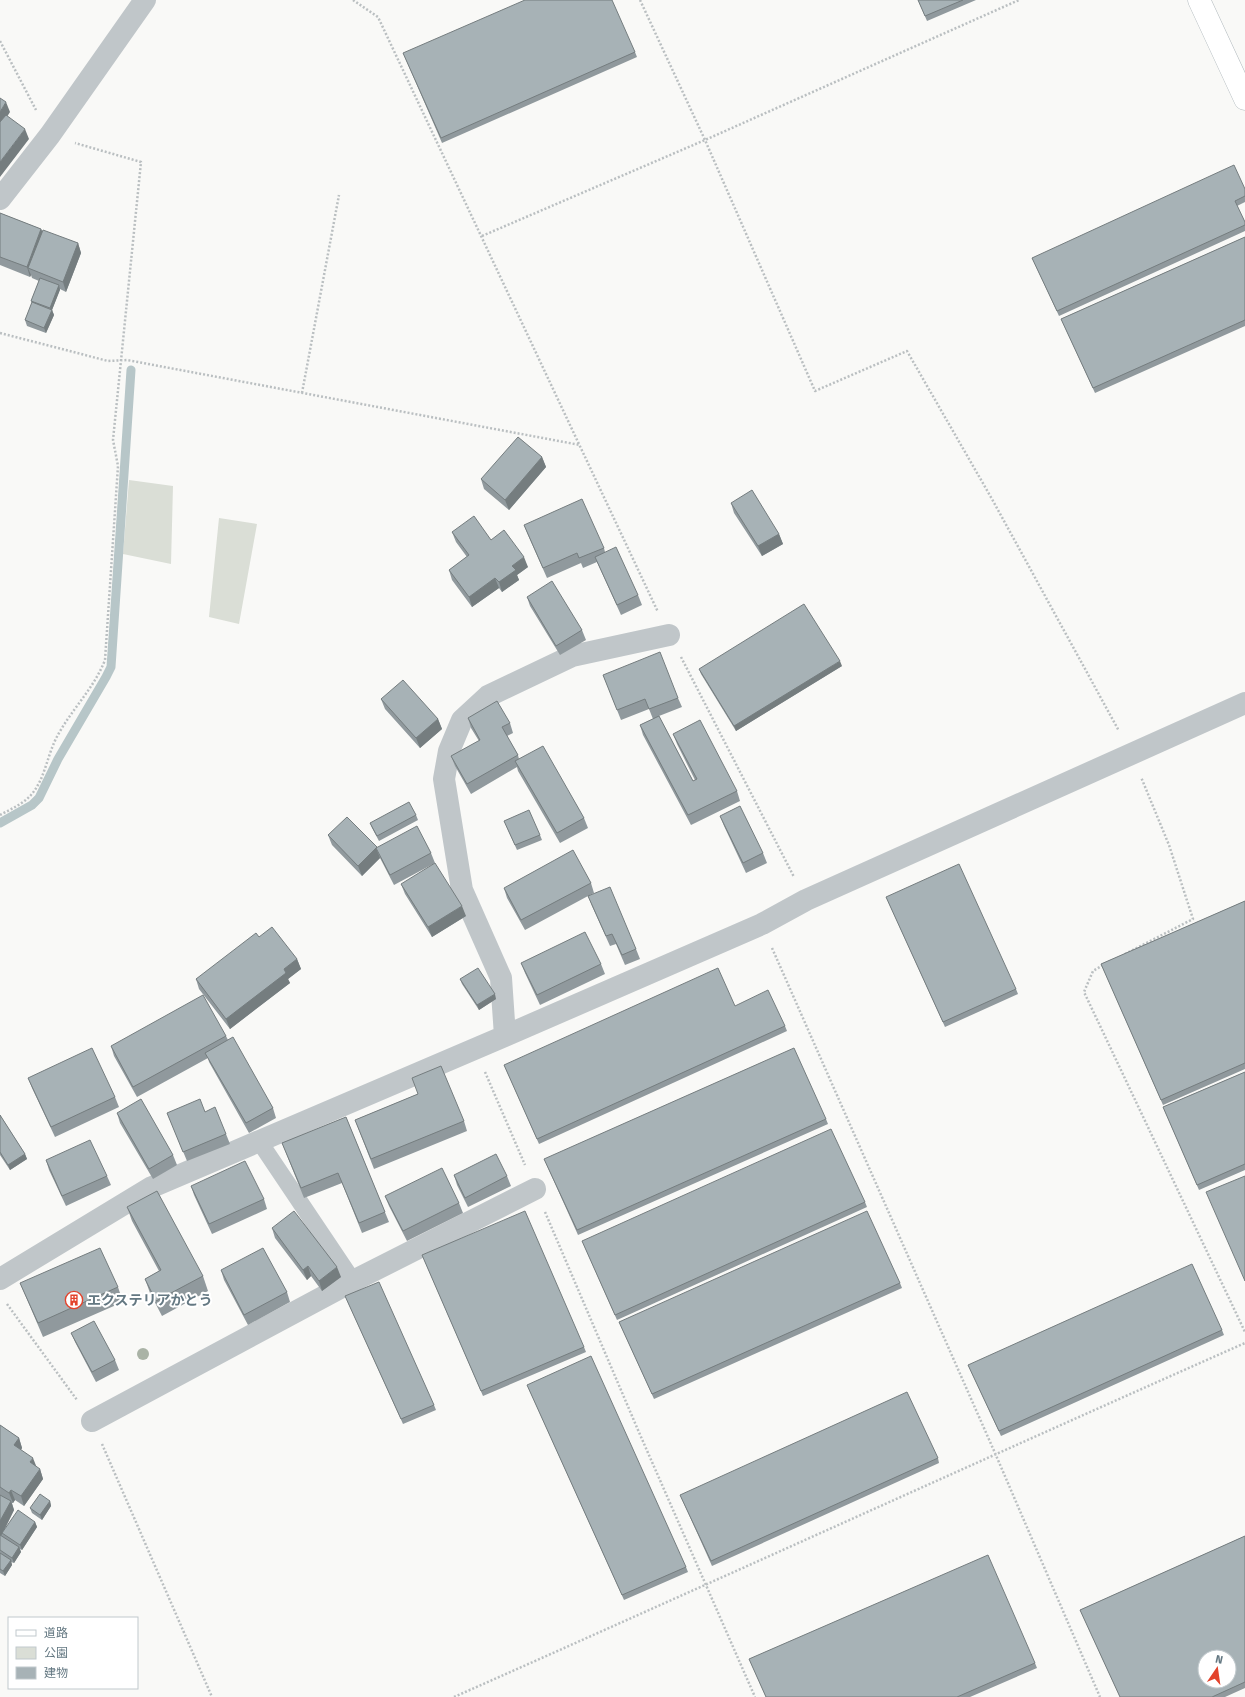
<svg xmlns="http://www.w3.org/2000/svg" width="1245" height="1697" font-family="'Fira Sans','Noto Sans JP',sans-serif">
<rect width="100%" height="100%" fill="#f9f9f7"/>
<path fill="#daded6" d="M129,480L173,486L171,564L123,554Z
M219,518L257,524L239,624L209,617Z"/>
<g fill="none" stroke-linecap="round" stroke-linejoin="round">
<path stroke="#b7c6c8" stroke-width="9" d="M0,823L32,805L39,798L58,759L106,677L111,667L131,370"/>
<defs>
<path id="secondary" d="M1199,0L1245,99"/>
</defs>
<use href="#secondary" stroke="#b2babe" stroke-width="23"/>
<path stroke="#babfc1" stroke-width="2.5" stroke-dasharray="2 2" stroke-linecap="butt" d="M353,0L378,17L658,612
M640,0L705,140L815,391L907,351L992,499L1119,731
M0,41L36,110
M482,236L705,140L1019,0
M0,333L108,361L127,360L580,445
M302,393L339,195
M681,657L794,877
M0,815C11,809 23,804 31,795C46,778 47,753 59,733C73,708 94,688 105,660L118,466L113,440L141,162L75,143
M772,948L995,1453L1100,1697
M1125,954L1193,919L1169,845L1141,777
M1103,965L1093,971L1084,992L1245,1332
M485,1072L525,1165
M545,1212L638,1430L755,1697
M7,1304L77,1400
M102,1444L212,1697
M454,1697C718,1580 981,1460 1245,1343"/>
<path stroke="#c0c6c9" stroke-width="17" d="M259,1141L353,1281"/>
<path stroke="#c0c6c9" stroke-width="22" d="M0,199L50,135L145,0
M505,1036L501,978L462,890L444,779L449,751L462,720L488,696L572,656L669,635
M0,1279L152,1187L505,1036L762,924L806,900L1245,703
M92,1421L353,1281L535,1189"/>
<use href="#secondary" stroke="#fff" stroke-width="22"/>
</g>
<circle fill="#aab3a6" cx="143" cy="1354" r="6"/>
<path fill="#90999d" d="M918,0H976L927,21Z
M635,52L637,57L442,143L403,53Z
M1245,189V202L1237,206L1245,222V231L1059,316L1032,258Z
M0,213L41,229L43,232L78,243L81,253L66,292L60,289L52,310L54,315L46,333L27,326L25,320L32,303L31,301L39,281L32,278L31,275L30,277L0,265Z
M1245,237V326L1095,393L1061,319Z
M542,457L546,467L509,510L484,489L481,479Z
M731,503L779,534L783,544L762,556L734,513Z
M524,525L604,548L605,552L638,595L642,605L621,615L597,562L583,568L581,563L547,578L528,535Z
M452,532L491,540L528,567L517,575L519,580L502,592L499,588L472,607L452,580L449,570L467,557L456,542Z
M527,597L582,630L586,640L560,655L530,606Z
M842,666L736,731L701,674L699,669Z
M603,675L678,698L682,707L659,716L693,781L695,780L677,744L673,734L737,791L740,801L691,825L643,735L640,725L653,719L649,709L621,720Z
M381,699L438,719L442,729L420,748L385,709Z
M468,718L510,723L513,733L507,736L518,755L519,759L584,818L588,828L560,843L518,771L517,767L471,794L455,766L451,756L479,741L471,728Z
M416,815L418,820L379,841L372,828L370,823Z
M720,816L763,853L767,863L746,873L724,826Z
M504,821L540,835L542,840L517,850Z
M328,835L377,848L431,853L435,863L394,885L380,858L362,876L332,845Z
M591,883L594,893L590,895L636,949L640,959L625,965L616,944L610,946L592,906L588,896L525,930L507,898L504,888Z
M401,884L466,916L432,937L405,894Z
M886,897L1016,989L1018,994L945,1027Z
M1245,901V1069L1163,1105L1101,964Z
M259,937L297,959L301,969L288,979L290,983L230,1029L199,989L196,979Z
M521,963L601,964L605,974L540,1005L525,973Z
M460,979L496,999L479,1010L462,984Z
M735,1006L785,1026L787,1031L539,1144L504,1065Z
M226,1036L228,1040L273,1108L276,1118L249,1133L209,1062L208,1058L137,1097L114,1056L111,1046Z
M1245,1072V1170L1199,1190L1163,1107Z
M28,1078L115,1097L119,1107L55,1137L32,1088Z
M418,1094L464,1121L467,1131L374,1169L355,1120Z
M205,1112L226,1134L230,1144L187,1161L167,1113Z
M117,1113L173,1155L177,1165L153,1179L120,1123Z
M0,1115L25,1154L27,1159L10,1170L0,1155Z
M346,1117L389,1222L362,1233L342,1183L304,1198L282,1143Z
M826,1119L828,1124L578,1235L544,1159Z
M46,1160L107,1176L111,1185L66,1206L49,1170Z
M454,1175L507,1176L511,1186L468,1207L457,1185Z
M191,1186L264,1199L267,1209L212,1234L194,1195Z
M385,1196L459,1203L463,1213L407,1241L389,1206Z
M865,1202L867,1207L617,1320L582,1241Z
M127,1207L203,1276L208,1291L162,1316L150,1293L145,1279L159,1271L132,1221Z
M272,1228L341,1277L322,1291L311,1276L307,1280L275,1238Z
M422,1255L584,1347L586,1352L483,1396Z
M221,1270L287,1292L290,1302L248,1325L224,1280Z
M20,1283L118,1287L123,1302L43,1337L26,1297Z
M900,1283L902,1288L654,1399L619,1322Z
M345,1296L434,1405L436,1410L403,1424Z
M1222,1330L1224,1335L1001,1436L968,1365Z
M71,1333L115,1360L119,1370L96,1382L75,1342Z
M527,1385L686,1567L688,1572L624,1600Z
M0,1425L19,1438L22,1448L21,1450L36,1467L40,1469L43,1479L24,1506L15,1500L13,1503H12L14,1510L4,1531L35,1522L37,1527L22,1550L20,1549L21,1552L14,1563L11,1562L12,1565L5,1576L0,1573Z
M938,1458L939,1463L712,1566L680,1495Z
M50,1501L51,1506L42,1520L32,1513L30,1508Z
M1245,1536V1688L1225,1697H1120L1080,1610Z
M749,1659L1035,1663L1037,1668L970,1697H766Z"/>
<path fill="#757d7f" d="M6,102L10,112L0,128V112Z
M25,129L29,139L0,177V162Z
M41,229L45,239L28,268L31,275L30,277L27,267Z
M78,243L81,253L66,292L63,282Z
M59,285L60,290L52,310L54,315L46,333L44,328L51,312L50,308Z
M542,457L546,467L509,510L505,500Z
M779,534L783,544L762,556L758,546Z
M524,557L528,567L517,575L519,580L502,592L499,582L512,566Z
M495,578L499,588L472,607L469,597Z
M840,661L842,666L736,731L734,726Z
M438,719L442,729L420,748L416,738Z
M376,848L380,858L362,876L358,866Z
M462,906L466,916L432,937L428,927Z
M297,959L301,969L288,979L290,983L230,1029L226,1019L284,969Z
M495,994L496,999L479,1010L477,1005Z
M25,1154L27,1159L10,1170L8,1165Z
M308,1266L311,1276L307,1280L303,1270Z
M337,1267L341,1277L322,1291L319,1281Z
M19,1438L22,1448L17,1455L14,1445Z
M33,1458L37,1468L30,1462Z
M40,1469L43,1479L24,1506L21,1496Z
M11,1490L15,1500L13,1503L9,1493Z
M11,1501L14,1510L0,1538V1521Z
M50,1501L51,1506L42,1520L40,1515Z
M35,1522L37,1527L22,1550L20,1545Z
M19,1547L21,1552L14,1563L12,1558Z
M11,1560L12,1565L5,1576L3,1571Z"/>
<path fill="#a7b2b6" stroke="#757d7f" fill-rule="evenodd" d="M525,0H612L635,52L441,138L403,53Z
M918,0H963L925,16Z
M0,98L6,102L0,112Z
M6,115L25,129L0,162V122Z
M1234,165L1245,189V196L1235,201L1245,222V225L1057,311L1032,258Z
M0,213L41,229L27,267L0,257Z
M43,230L78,243L63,282L28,268Z
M1245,237V320L1093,388L1061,319Z
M40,278L59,285L50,308L31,301Z
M32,302L52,310L44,328L25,320Z
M518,437L542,457L505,500L481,479Z
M752,490L779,534L758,546L731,503Z
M582,499L604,548L579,558L577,553L543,568L524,525Z
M474,516L491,540L504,530L524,557L512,566L516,570L499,582L495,578L469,597L449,570L469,555L452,532Z
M616,547L638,595L617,605L595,557Z
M552,581L582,630L556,646L527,597Z
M804,604L840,661L734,726L699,669Z
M660,652L678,698L649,709L645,699L617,710L603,675Z
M403,680L438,719L416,738L381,699Z
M497,701L510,723L502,727L518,755L467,784L451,756L480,740L468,718Z
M659,716L693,781L697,779L673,734L700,720L737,791L688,815L640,725Z
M543,746L584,818L557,833L515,761Z
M409,802L416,815L377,836L370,823Z
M740,806L763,853L743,863L720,816Z
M529,810L540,835L515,845L504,821Z
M347,817L377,847L358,866L328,835Z
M417,826L431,853L390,875L376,848Z
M573,850L591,883L521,920L504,888Z
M435,863L462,906L428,927L401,884Z
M959,864L1016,989L943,1022L886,897Z
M610,887L636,949L622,955L612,934L606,936L588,896Z
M1245,901V1063L1161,1100L1101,964Z
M272,927L297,959L284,969L286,973L226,1019L196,979L256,933L259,937Z
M585,932L601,964L537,995L521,963Z
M478,968L495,994L477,1005L460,979Z
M718,968L735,1006L768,990L785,1026L537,1139L504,1065Z
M203,995L226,1036L133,1087L111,1046Z
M233,1037L273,1108L246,1123L205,1053Z
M92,1048L115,1097L51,1127L28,1078Z
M794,1048L826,1119L577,1230L544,1159Z
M441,1066L464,1121L371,1159L355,1120L418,1094L412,1078Z
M1245,1072V1164L1197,1185L1163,1107Z
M141,1099L173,1155L149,1169L117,1113Z
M200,1099L205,1112L215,1107L226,1134L183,1152L167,1113Z
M0,1115L25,1154L8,1165L0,1152Z
M346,1117L385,1212L359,1223L338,1173L301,1188L282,1143Z
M831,1129L865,1202L615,1315L582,1241Z
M90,1140L107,1176L62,1196L46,1160Z
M496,1154L507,1176L465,1198L454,1175Z
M245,1161L264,1199L209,1224L191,1186Z
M442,1168L459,1203L403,1231L385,1196Z
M1245,1176V1281L1206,1192Z
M157,1191L203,1276L156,1301L145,1279L161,1270L127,1207Z
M294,1211L337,1267L319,1281L308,1266L303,1270L272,1228Z
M525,1211L584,1347L481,1391L422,1255Z
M867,1211L900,1283L652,1394L619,1322Z
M100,1248L118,1287L38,1323L20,1283Z
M263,1248L287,1292L244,1315L221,1270Z
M1192,1264L1222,1330L999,1431L968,1365Z
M379,1282L434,1405L401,1419L345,1296Z
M94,1321L115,1360L92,1372L71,1333Z
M591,1356L686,1567L622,1595L527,1385Z
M907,1392L938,1458L711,1561L680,1495Z
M0,1425L19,1438L14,1445L33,1458L30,1462L40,1469L21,1496L11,1490L9,1493L0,1487Z
M40,1494L50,1501L40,1515L30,1508Z
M0,1495L11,1501L0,1521Z
M18,1510L35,1522L20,1545L2,1533Z
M0,1535L19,1547L12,1558L0,1550Z
M1245,1536V1682L1212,1697H1120L1080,1610ZM1205,1657H1229V1681H1205Z
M0,1553L11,1560L3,1571L0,1569Z
M988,1555L1035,1663L957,1697H766L749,1659Z"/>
<defs>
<symbol id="building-ring" viewBox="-11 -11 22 22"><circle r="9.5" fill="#fff" stroke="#e3432c" stroke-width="1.5"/><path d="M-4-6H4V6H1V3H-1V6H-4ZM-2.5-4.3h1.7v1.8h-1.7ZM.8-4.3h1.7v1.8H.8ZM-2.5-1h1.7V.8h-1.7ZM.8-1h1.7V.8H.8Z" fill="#e3432c"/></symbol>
</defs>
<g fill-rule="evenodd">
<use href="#building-ring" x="64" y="1290" width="20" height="20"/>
</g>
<g text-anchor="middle" stroke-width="4" stroke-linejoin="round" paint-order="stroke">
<g font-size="14" font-weight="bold" fill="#647882" stroke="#fff" text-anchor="start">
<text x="87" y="1305">エクステリアかとう</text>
</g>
</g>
<rect x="8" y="1617" width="130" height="72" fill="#ffffff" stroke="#c1c9cd"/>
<rect x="16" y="1630" width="20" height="6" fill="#ffffff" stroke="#c1c9cd"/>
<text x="44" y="1637" font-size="12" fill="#647882">道路</text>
<rect x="16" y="1647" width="20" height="12" fill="#daded6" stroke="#c1c9cd"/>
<text x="44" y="1657" font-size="12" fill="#647882">公園</text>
<rect x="16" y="1667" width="20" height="12" fill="#a7b2b6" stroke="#c1c9cd"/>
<text x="44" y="1677" font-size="12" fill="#647882">建物</text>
<g transform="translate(1217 1669) rotate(13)"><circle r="19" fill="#ffffff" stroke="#c1c9cd"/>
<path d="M0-3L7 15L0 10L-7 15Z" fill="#e3432c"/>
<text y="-6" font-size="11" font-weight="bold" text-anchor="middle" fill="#647882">N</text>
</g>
</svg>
